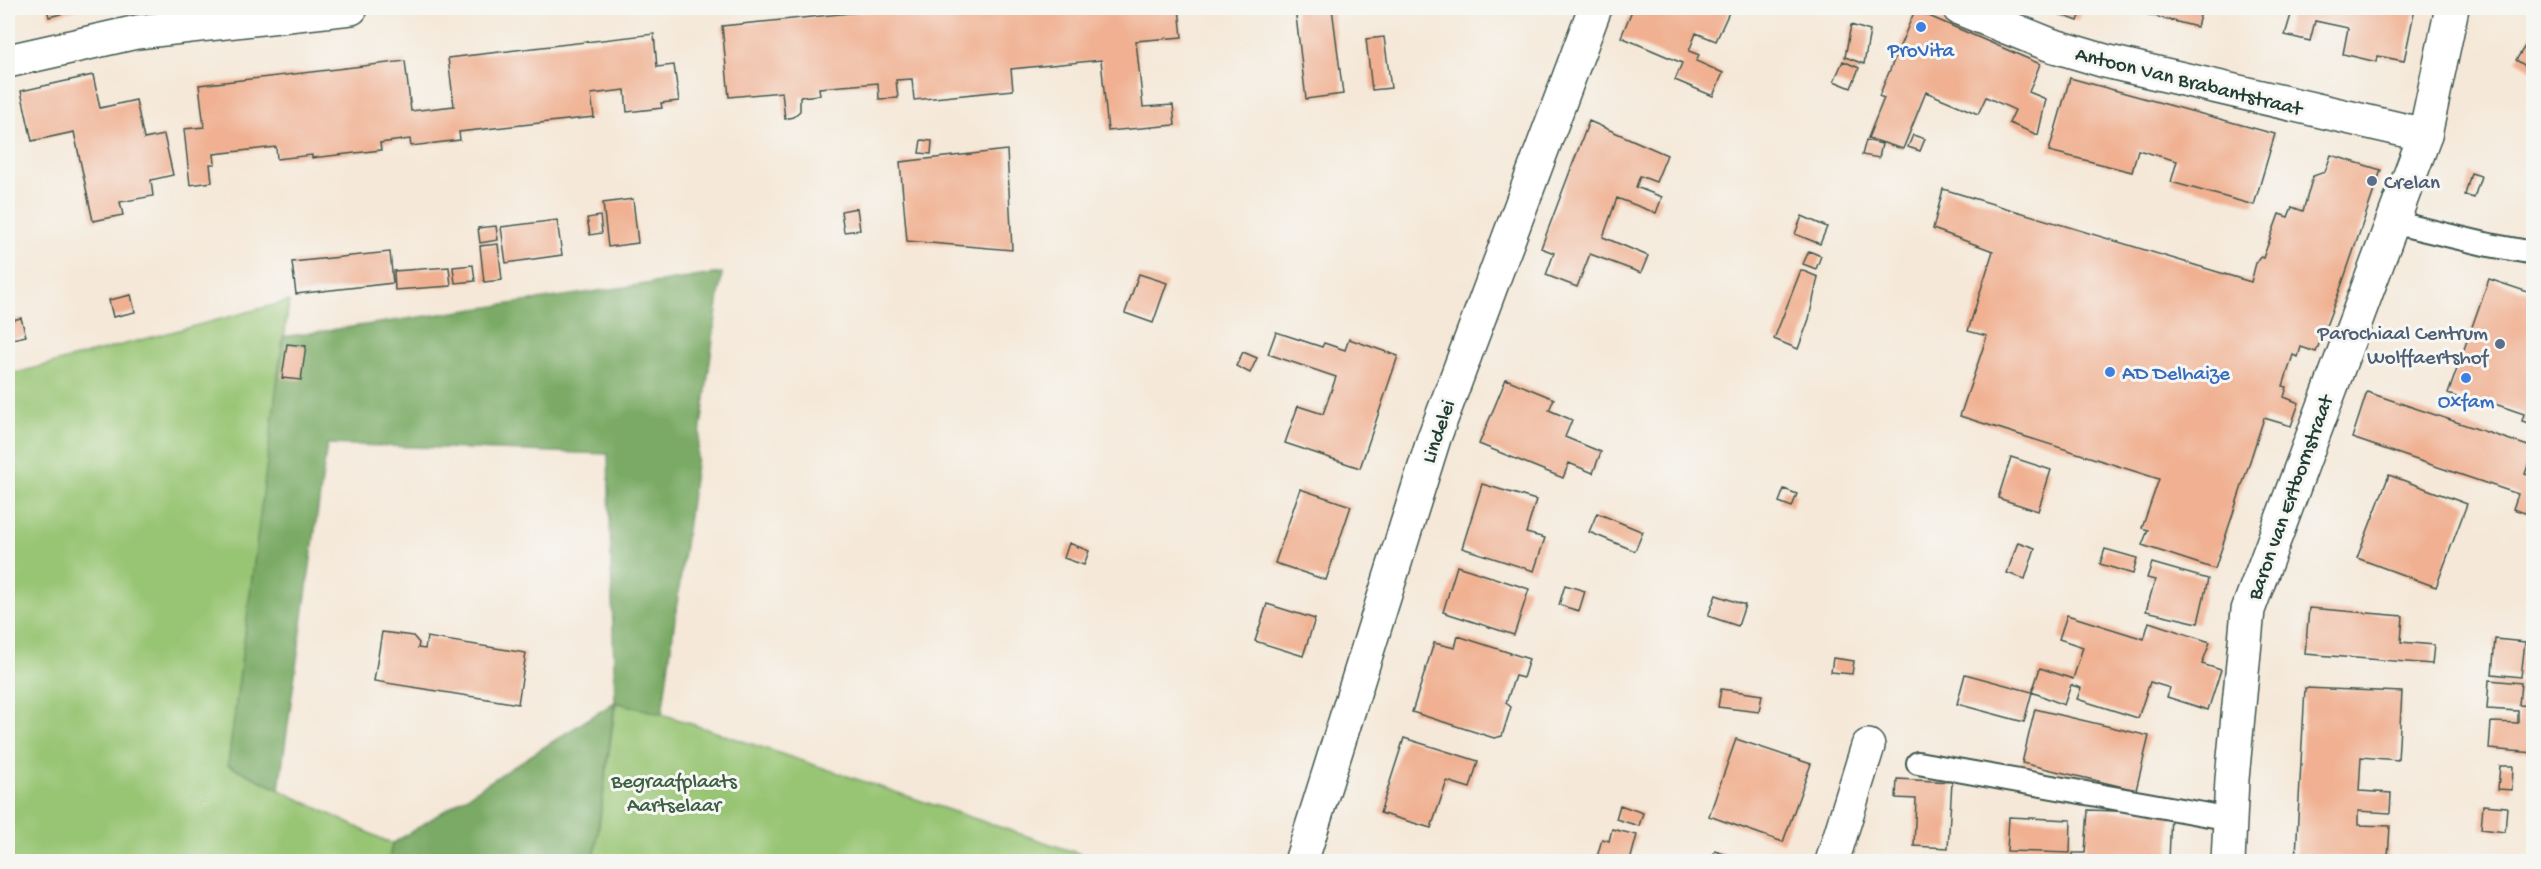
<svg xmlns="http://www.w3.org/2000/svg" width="2541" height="869" font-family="'Gochi Hand',sans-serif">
<rect width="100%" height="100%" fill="#f6f6f2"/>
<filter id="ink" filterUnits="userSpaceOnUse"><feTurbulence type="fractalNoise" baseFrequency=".0167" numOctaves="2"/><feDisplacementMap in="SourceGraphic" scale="12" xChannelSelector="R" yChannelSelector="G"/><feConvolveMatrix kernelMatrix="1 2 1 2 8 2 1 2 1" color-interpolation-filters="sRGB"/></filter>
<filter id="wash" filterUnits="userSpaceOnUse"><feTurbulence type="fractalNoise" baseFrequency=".008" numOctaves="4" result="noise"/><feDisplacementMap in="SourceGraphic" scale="24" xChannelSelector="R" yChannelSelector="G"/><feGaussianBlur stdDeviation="1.35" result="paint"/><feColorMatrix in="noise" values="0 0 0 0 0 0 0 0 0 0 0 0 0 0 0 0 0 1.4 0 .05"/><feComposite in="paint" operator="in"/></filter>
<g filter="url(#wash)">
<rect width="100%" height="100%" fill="#f5e8d8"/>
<path fill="#98c573" stroke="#5c8154" stroke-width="1.5" d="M289,301L228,765L392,844L389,861L8,862V375Z
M616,702L662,714L1101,861L594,862Z"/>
<path fill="#7aaa65" stroke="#4c744c" stroke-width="1.5" d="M722,273L662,714L615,702L594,861H389L392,844L615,702L608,454L327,444L279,789L228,765L283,337Z"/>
<g id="blocks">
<path fill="#f0b091" d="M47,8H83L49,17Z
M899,8H1179L1182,37L1136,41L1143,107L1173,105L1175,125L1108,131L1101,60L1011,69L1013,90L914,100L912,79L896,80L898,98L879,99L878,83L819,88L820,95L800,97V111L793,117L785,119L782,92L729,97L722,26Z
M1295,8H1332L1343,94L1306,99Z
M1399,8H1421V10L1400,13Z
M1633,8H1731L1716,41L1696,33L1689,51L1699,55L1696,61L1723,73L1713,96L1675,80L1682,63L1621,37Z
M2042,8H2083L2078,21Z
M2139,8H2202L2197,27L2138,12Z
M2293,8H2317L2336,11L2337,8H2415L2404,61L2378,56L2377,62L2343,54L2348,28L2315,21L2310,41L2285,35Z
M1915,10L2040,64L2029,92L2046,99L2038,135L2009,123L2015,110L1986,97L1978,114L1926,92L1903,149L1868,138L1884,98L1879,96Z
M1851,25L1870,31L1864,64L1845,57Z
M2534,32V71L2516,60Z
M654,34L657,67L674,65L679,101L661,103L662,108L627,112L625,90L591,94L594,117L459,132L460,140L411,146L410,139L380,143L381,150L312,158V155L277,159L276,147L214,154L215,164H210L212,182L190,185L184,129L204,127L199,85L405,61L411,111L454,106L448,58Z
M1384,37L1391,88L1372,90L1366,39Z
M1843,61L1859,68L1851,88L1834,81Z
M93,75L100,108L136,100L144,139L164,135L173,175L151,180L153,196L120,202L123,215L93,221L74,132L32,141L21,91Z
M2070,78L2275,134L2254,205L2171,182L2177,161L2138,150L2132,172L2049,151Z
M1589,121L1667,155L1656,182L1640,176L1636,187L1662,197L1656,213L1617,198L1603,237L1648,256L1641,273L1590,254L1577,287L1546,275L1554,253L1541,248Z
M1913,135L1925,139L1920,151L1908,147Z
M921,140L932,141L931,154L919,153Z
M1866,140L1882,144L1879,158L1862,155Z
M1007,150L1012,250L907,241L900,162Z
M2331,155L2381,170L2342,284L2316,352L2301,347L2298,357L2293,355L2283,386L2287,387L2284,397L2299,403L2291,426L2264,418L2215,569L2142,545L2148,530L2142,528L2159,479L1960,416L1987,336L1968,331L1993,251L1933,229L1943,189L2251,282L2256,263L2260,257L2263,258L2279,214L2288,217L2292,207L2303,211L2313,176L2325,172Z
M2471,173L2481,176L2474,198L2465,195Z
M633,199L638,243L608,247L603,203Z
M857,208L860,230L844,232L841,211Z
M600,216L602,233L590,235L587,218Z
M1802,216L1827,227L1820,244L1795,234Z
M557,220L562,255L506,263L501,227Z
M496,226L498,240L480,243L478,228Z
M498,244L502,280L484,282L480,246Z
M1809,251L1821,256L1816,269L1803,264Z
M390,252L393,283L296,294L292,262Z
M473,265L475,281L455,283L453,267Z
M449,267L451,286L395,290L394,271Z
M1801,270L1818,277L1809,319L1798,349L1774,339Z
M1139,274L1167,283L1153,323L1125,313Z
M2489,279L2534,294V425L2522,421L2524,414L2489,402L2487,408L2448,394Z
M131,295L135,312L113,317L109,300Z
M21,318L26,336L8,340V321Z
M1276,332L1322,347L1324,343L1345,350L1349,339L1398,356L1360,468L1285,443L1298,406L1323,414L1336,377L1268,354Z
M287,344L306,346L301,380L282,378Z
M1243,352L1257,358L1250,373L1236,366Z
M1506,379L1554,399L1549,410L1572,420L1565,437L1601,452L1593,473L1569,463L1563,478L1479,444Z
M2367,392L2534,448L2525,474L2534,477V516L2513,509L2518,494L2352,438Z
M2011,457L2051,470L2038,511L1998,498Z
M2389,475L2467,504L2436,587L2357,558Z
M1482,484L1536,500L1526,533L1545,538L1534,571L1462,548Z
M1300,489L1351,506L1326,580L1275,563Z
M1784,489L1797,494L1792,507L1779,502Z
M1597,513L1643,532L1635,551L1589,532Z
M2018,542L2035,548L2025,579L2007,573Z
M1069,543L1089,551L1084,565L1064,558Z
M2105,549L2137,558L2133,574L2100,564Z
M2152,563L2208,579L2198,623L2146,611L2155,580L2147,578Z
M1457,566L1529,589L1514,635L1443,612Z
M1565,585L1585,591L1579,611L1559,605Z
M1716,595L1745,605L1738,626L1708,616Z
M1267,604L1315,619L1303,656L1255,641Z
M2309,608L2403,616L2401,642L2434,645L2432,664L2305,654Z
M2067,615L2144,639L2149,622L2210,642L2202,664L2221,670L2208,710L2167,697L2170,688L2150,682L2138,718L2077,699L2081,688L2071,685L2064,705L2032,692L2040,668L2073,679L2083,647L2059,639Z
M382,632L413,636L419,643L418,648L425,649L427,637L526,653L518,704L374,681Z
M1458,636L1529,659L1523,678L1515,676L1506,703L1511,707L1502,736L1494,738L1412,712L1434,643L1455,648Z
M2495,639L2525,642L2521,677L2492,674Z
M1833,658L1854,661L1852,674L1831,672Z
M1965,674L2032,692L2024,722L1957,704Z
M2489,680L2521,683L2519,705L2534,706V753L2489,749L2491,722L2518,723V711L2487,709Z
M2305,688L2402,692L2398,760L2361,757L2359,791L2391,793L2390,813L2358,811V825L2390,826L2388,858L2412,860V861H2375V859L2296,855Z
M1721,689L1762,695L1759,712L1718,707Z
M2035,709L2149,736L2136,790L2022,763Z
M1404,738L1478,761L1470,788L1447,781L1431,828L1380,813Z
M1736,739L1811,764L1783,842L1709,816Z
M2500,766H2513L2512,790L2498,789Z
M1897,779L1952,782L1948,848L1914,846L1916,799L1896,798Z
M1620,805L1643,813L1639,826L1616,819Z
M2483,805L2507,807L2505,832L2481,829Z
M2088,810L2171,813L2169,861H2072L2073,853H2085Z
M2009,817L2071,820L2070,853L2007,851Z
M1612,829L1637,835L1630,861H1596L1602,839L1609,841Z
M1715,851L1746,861H1711Z"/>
</g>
</g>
<g filter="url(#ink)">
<use href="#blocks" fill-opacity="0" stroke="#3f574d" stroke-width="1.5"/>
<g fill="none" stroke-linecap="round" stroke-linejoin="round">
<defs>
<path id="service" d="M2392,222L2489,245L2534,253
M1918,763L2231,819"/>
<path id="minor" d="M1959,8L2051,45L2105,61L2425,135
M8,61L137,32L351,8
M1301,862L1434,438L1595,8
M1832,862L1868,746"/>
<path id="tertiary" d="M2228,862L2232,779L2248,610L2425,135L2452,8"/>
</defs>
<use href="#service" stroke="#3f574d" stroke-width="26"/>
<use href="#minor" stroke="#3f574d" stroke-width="36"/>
<use href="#tertiary" stroke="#3f574d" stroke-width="36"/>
<use href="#service" stroke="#fff" stroke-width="22"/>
<use href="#minor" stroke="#fff" stroke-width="33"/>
<use href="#tertiary" stroke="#fff" stroke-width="33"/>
</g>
</g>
<g fill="#3f7fe0" stroke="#f6f6f2" stroke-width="2">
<circle cx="1921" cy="27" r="6"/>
<circle cx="2110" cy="372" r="6"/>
<circle cx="2466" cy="378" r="6"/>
</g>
<g fill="#5c6f8a" stroke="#f6f6f2" stroke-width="2">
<circle cx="2372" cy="181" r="6"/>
<circle cx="2500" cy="344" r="6"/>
</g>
<g text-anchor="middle" stroke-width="6" stroke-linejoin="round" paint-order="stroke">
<g font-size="21" fill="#366cbe" stroke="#f6f6f2">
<text x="1921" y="56">ProVita</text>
<text x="2122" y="379" text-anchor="start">AD Delhaize</text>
<text x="2466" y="407">Oxfam</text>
</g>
<g font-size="21" fill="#1f3d34" stroke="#f6f6f2">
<text transform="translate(2189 80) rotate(14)" y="7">Antoon Van Brabantstraat</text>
<text transform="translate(1437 431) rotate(-71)" y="7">Lindelei</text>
<text transform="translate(2289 497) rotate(-70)" y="7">Baron van Ertbornstraat</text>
</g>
<g font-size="21" fill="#4e5e75" stroke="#f6f6f2" text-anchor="start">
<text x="2384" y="188">Crelan</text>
<text x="2488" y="339" text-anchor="end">Parochiaal Centrum<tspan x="2488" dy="24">Wolffaertshof</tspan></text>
</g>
<g font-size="21" fill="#3d5f44" stroke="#f6f6f2">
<text x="674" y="787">Begraafplaats<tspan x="674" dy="24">Aartselaar</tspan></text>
</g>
</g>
<rect width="2541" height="869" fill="none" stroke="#f6f6f2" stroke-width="30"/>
</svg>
